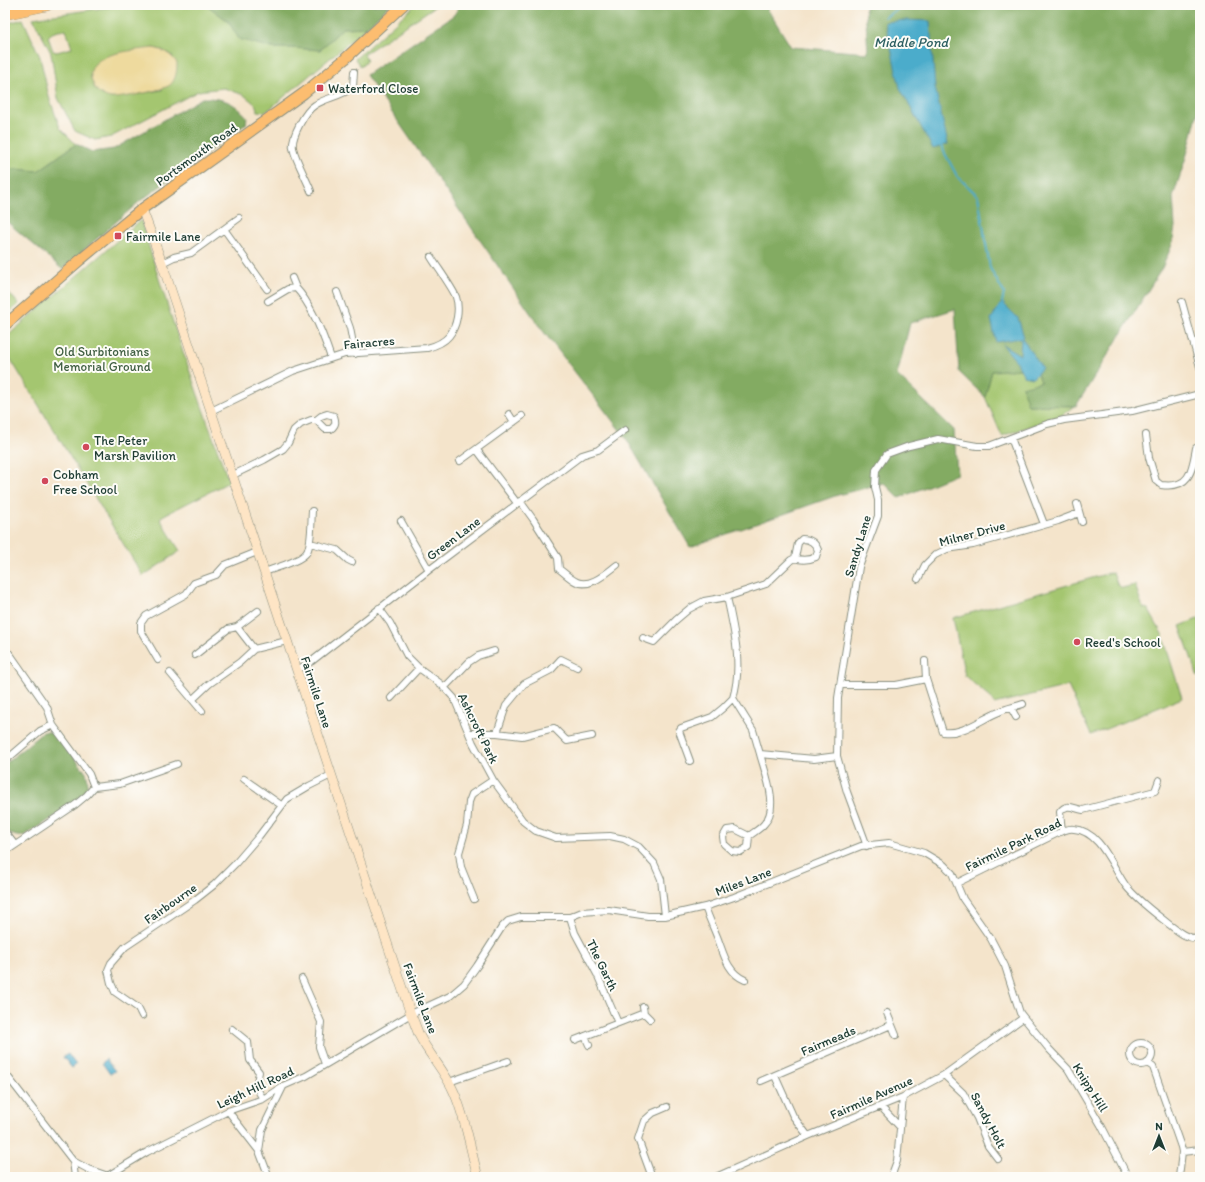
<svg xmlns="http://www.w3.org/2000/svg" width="1205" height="1182" font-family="Itim,sans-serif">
<rect width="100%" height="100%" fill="#fdfcf7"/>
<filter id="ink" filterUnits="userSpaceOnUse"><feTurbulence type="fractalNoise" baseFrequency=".025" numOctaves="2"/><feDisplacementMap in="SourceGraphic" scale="8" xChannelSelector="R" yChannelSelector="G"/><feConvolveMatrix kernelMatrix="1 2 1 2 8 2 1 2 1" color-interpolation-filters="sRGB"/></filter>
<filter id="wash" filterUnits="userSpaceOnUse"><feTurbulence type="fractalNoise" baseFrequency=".012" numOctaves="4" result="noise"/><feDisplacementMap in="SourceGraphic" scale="16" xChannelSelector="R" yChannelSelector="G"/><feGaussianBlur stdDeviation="0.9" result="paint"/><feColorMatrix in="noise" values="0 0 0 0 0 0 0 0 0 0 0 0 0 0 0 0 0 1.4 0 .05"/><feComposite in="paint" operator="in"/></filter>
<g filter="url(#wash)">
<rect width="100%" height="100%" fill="#f4e4cb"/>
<path fill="#a4c66f" stroke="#628252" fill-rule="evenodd" d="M133,5H207L228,21L272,48H293L320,50L343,28L367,27L266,112L258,111L255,104L244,95L224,88L198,91L111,137L95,140L75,131L58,98L51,53L33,18L118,6ZM66,30L72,48L57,52L53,51L48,37C52,31 59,31 66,30ZM153,48L162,50L173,56L162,90L111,98L95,89L90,75Z
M415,5H437L364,54L367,60L361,67L355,59Z
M23,19L40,57L49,97L60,128L76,144L38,171L5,168V24Z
M141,220C167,309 198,396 229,482L164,515L160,519L180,551L143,576L5,350V338Z
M5,289L19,304L5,316Z
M1036,368L1041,382L1028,405L1074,406L1062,415L1002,436L985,397L992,371Z
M1113,572L1117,584L1122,588L1135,585L1143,608L1148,609L1162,634L1182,698L1091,735L1068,686L994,704L991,698L965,676L953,618Z
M1200,618V676L1198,677L1180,626Z"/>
<path fill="#83ab62" stroke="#51744b" d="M207,5H390L367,27L343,28L320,50L293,48H272L239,39L228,21Z
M460,5H765L791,47L868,53L865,5H1200V104L1187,154L1173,197L1175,227L1172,245L1162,268L1076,406L1028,405L1022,387L1041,382L1035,368L992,371L985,397L959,372L955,309L910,323L897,375L954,430L957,474L899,498L884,483L838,495L690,547L626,438L540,327L366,75L454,15Z
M202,98C223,98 233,101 247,117L246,124L140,201L62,269L5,220V168L38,171L76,144L92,152L114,149Z
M43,732H54L59,736L86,773C88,779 89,786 85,791C78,804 38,827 24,836C16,837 10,835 5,828V764Z"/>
<path fill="#eeda9e" stroke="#868c69" d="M153,48C164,50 171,54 177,63C177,70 176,80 170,85C164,90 119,99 111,98C104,97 96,92 94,86C77,52 132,51 153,48Z"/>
<path fill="#4caccb" stroke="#367480" d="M908,20L930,21L935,87L948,144L933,149L900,88L885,22Z
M1002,302L1018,318L1024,337L1022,338L1042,368L1033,378L1024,376L1016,361L1002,344L1020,355L1021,338L996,342L991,319Z
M68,1054L76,1065L72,1068L63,1057Z
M106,1059L115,1071L110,1074L102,1063Z"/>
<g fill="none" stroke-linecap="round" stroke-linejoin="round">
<path stroke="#4caccb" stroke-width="2" d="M885,17L904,5
M941,146L957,176L978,196L990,268L1004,293L1002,302"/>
</g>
</g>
<g filter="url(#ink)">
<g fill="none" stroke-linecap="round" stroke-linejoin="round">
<defs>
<path id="street" d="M311,191C306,178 296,161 293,148C291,137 305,111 315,105C327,97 341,97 353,87L354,72
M224,229L267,289
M162,263L174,257L191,253L239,218
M292,278L296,288
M337,292L350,328L355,354
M268,301L288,289L296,288C311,304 324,337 331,358
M1182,302L1200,367
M211,411L293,371L345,354L427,348C435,346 444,342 449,336C457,326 460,309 456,297C452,287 437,267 431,257
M509,414L514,422
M1146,435L1149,458L1156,481L1161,485C1190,489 1192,471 1196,448L1200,447
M1011,438L1044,524
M477,450L517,503
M460,461L522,416
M233,475L264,460L283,449L288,443L294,430L301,424L311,420H316L321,416L327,414L334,416C336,422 336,425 331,429H325L316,420
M520,501L533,519L558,558L559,569C565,573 570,579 577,582C591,588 606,573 617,565
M1077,504L1082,522
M401,521L429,570
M310,543L337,550L348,560L352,562
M264,572C275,568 302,561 307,552C312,542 311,522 312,511
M918,579L925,565L935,555L947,549L973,545L1058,521L1079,513
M727,597C734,630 743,665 733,698L753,730L760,754L814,759L837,756
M379,608L390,623L407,656L419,668L441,684L454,698L473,743L493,780L523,821L536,831L556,838L610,836L624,839L639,847L654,863L661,879L665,916
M643,638L654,642L676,620L689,609L704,601L727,597L766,584L791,560L795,558L798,543L802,539C809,539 815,542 818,550L816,557C809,560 802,561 795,558
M5,648L6,649
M254,649L237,627L258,611
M195,655L228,629L237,627
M158,660L141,631V623L146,616L186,594L194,583L216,575L225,565L257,552
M925,661L926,679L943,732C963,735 981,719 999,712C1006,708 1015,707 1023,704
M297,670L312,661L429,570L582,455L598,450L625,430
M170,673L202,711
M841,685H896L926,679
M444,688L469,662L478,656L494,651
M391,698L419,668
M193,699L209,684L240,662L254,649L287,641
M1011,708L1016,717
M53,725L89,774L94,787
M469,733H497L522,736L554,728L567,741L592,736
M497,733L506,706L524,684L551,670L561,659L577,667
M5,761L40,731L53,725L47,707L10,654
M690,761L679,731L681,728L712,717L723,708L733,698
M244,779L281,805
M1062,831L1060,812C1067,802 1074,809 1083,810L1155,791L1159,780
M5,832L15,845
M749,836L735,829L727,830L723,837L724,844L732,851L740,852L748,847L749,836C754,832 760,829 764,824C780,807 765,773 760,754
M867,846L847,792L837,756L838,698L859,567L878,516V500L875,487L876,470L887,454L909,446L938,439L977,446H989L1047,424L1064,420L1132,411L1200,394
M5,852L75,805L87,795L94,787L120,784L177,764
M957,883L1062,831C1066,830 1070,828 1074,829C1101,831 1112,867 1126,886C1138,901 1155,913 1170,925C1179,932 1188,940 1200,938
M474,899L461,867L459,853L467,825L469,802L472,794L493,780
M705,907C709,918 714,929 718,939C724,955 728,973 745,980
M570,917L575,933L597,974L618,1023
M302,979L321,1022L319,1047L325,1064
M643,1007L644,1013L650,1019
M887,1013L896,1035
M142,1016L138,1008L115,992L111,983L108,970L111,963L125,947L195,900L214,885L235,864L259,836L287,799L309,786L331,775
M232,1029L248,1042L250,1060L259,1072L256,1087L263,1099
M585,1036L589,1045
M575,1040L644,1013
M1130 1054a11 11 0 1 1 22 0a11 11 0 1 1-22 0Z
M1147,1063L1153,1067L1181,1147L1182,1152L1179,1177
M5,1073L73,1161L88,1169L108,1176
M944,1075L963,1093L977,1118L988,1146L998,1159
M775,1076L793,1116L808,1136
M761,1081L891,1025
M449,1082L508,1061
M881,1107L900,1127
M228,1111L259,1151
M1182,1152L1200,1150
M73,1161L75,1177
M106,1177L147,1152L228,1111L263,1099L283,1086L306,1076L411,1014L450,996L464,984L477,966L502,927L508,921L521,917H570L582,912L609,910L648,916H665L705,907L734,897L861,846L889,843L924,853L944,865L952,873L963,899L991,939L1005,966L1020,1013L1049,1049L1068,1069L1101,1125L1128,1177
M269,1177L259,1151L262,1130L283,1087
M652,1177L638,1139L644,1121L653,1113L667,1107
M716,1177L808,1136L903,1097L944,1075L1023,1018
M891,1177L897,1161L903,1097"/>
<path id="secondary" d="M142,209L162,263L410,1012C413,1019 416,1027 419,1035C429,1055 445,1071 454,1092C466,1119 470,1148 478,1177"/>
<path id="primary" d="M5,325L80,260L142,209L304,93L345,59L403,5"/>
<path id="highway" d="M5,14L47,5"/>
</defs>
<use href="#street" stroke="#8a9080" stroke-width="8"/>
<use href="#secondary" stroke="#8a9080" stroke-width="10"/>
<use href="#primary" stroke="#8a9080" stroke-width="12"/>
<use href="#highway" stroke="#8a9080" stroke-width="12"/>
<use href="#street" stroke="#fff" stroke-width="6"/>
<use href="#secondary" stroke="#fee5c5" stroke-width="9"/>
<use href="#primary" stroke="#fcbd6f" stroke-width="10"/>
<use href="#highway" stroke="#fcbd6f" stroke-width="11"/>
</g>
</g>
<g fill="#d1495b" stroke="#fdfcf7" stroke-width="1.5">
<rect x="316" y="84" width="8" height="8" rx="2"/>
<rect x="114" y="232" width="8" height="8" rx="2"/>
<circle cx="86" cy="447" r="4"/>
<circle cx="45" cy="481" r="4"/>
<circle cx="1077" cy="642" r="4"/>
</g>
<g text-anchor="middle" stroke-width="4" stroke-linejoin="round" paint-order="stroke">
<g font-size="13" fill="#1f3d34" stroke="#fdfcf7" text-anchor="start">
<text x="328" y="93">Waterford Close</text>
<text x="126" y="241">Fairmile Lane</text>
<text x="94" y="445">The Peter<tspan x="94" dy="15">Marsh Pavilion</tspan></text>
<text x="53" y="479">Cobham<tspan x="53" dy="15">Free School</tspan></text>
<text x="1085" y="647">Reed's School</text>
</g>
<g font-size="13" fill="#1f3d34" stroke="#fdfcf7">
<text transform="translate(196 154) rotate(-36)" y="5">Portsmouth Road</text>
<text transform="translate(369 342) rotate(-5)" y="5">Fairacres</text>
<text transform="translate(972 533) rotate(-15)" y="5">Milner Drive</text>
<text transform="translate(453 538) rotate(-37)" y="5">Green Lane</text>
<text transform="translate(857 546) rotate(-73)" y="5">Sandy Lane</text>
<text transform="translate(317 692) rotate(72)" y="5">Fairmile Lane</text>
<text transform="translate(479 728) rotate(64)" y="5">Ashcroft Park</text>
<text transform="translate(1013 844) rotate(-26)" y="5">Fairmile Park Road</text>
<text transform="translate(743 881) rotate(-21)" y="5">Miles Lane</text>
<text transform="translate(170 903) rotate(-35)" y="5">Fairbourne</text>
<text transform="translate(603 965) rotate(64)" y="5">The Garth</text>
<text transform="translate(421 998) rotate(69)" y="5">Fairmile Lane</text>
<text transform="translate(828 1040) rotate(-23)" y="5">Fairmeads</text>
<text transform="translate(255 1087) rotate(-25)" y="5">Leigh Hill Road</text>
<text transform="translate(1091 1087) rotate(58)" y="5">Knipp Hill</text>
<text transform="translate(871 1097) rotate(-24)" y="5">Fairmile Avenue</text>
<text transform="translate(989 1120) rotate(62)" y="5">Sandy Holt</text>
</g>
<g font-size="13" fill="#405f43" stroke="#fdfcf7">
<text x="102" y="356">Old Surbitonians<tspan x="102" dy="15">Memorial Ground</tspan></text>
</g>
<g font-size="14" font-style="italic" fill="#2c5e61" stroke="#fdfcf7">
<text x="911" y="47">Middle Pond</text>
</g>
</g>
<rect width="1205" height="1182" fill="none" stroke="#fdfcf7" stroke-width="20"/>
<g transform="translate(1159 1136)" stroke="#fdfcf7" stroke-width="3" paint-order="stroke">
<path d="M0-3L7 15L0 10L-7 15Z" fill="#1f3d34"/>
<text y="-6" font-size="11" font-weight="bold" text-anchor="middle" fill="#1f3d34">N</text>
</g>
</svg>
